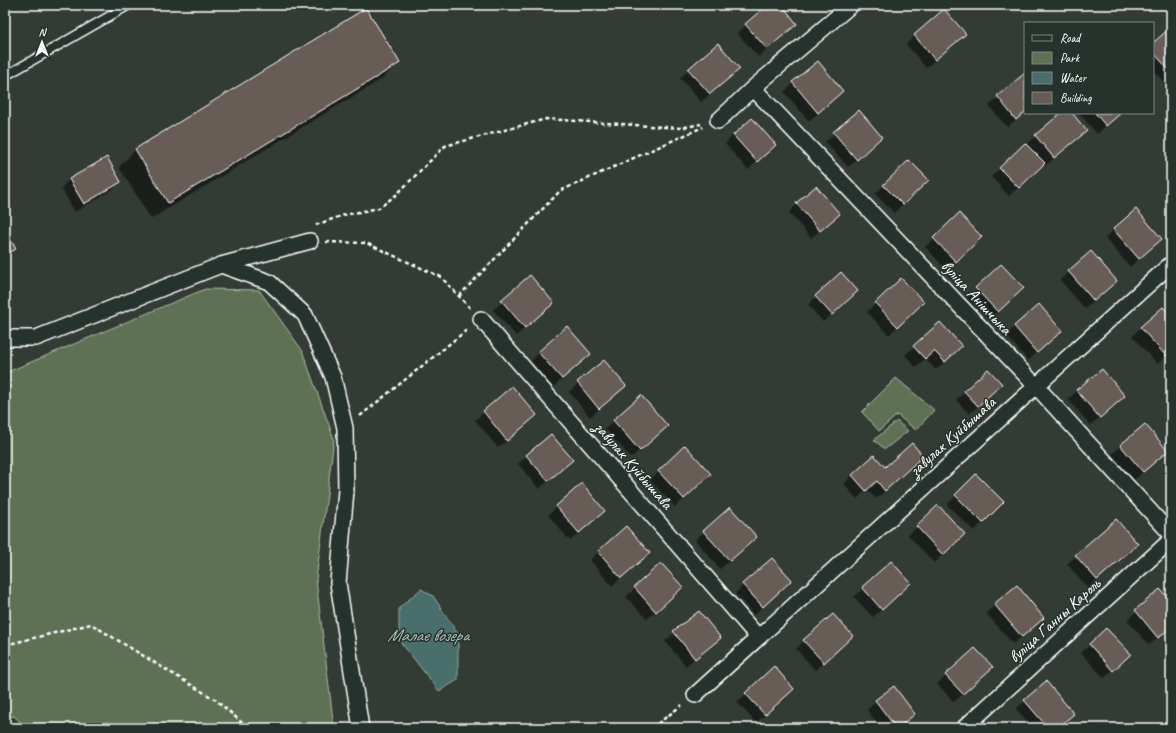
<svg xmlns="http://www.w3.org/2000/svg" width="1176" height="733" font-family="Caveat,sans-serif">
<rect width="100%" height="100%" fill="#333b35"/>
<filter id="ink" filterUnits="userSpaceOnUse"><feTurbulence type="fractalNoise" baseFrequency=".025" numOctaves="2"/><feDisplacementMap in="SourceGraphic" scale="8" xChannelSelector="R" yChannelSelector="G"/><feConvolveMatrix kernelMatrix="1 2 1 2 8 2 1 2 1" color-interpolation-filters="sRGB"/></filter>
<g filter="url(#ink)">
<path fill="#5e7154" stroke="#aeb8aa" d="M205,289L259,290L302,350L334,439L316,580L334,728H26L14,716L5,719V373Z
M896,378L934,410L916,430L897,415L879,431L862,412Z
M897,421L908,431L885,449L874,440Z"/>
<path fill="#496e6c" stroke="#92a8a7" d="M421,589L433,596L458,634V680L439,691L399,640V608Z"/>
<path fill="#0007" d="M769,5H780L787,32L758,57L737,33Z
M811,5H817L813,8Z
M366,10L398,63L382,79L151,219L119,167L135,150Z
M944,10L964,34L926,68L906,44Z
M1171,29V83L1167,86L1153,70V44Z
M817,62L842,91L809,121L784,92Z
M689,69H739L701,102L680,78Z
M1025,74V112L1007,127L989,106Z
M1171,98V108L1166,103Z
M859,112L873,146L848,167L825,142Z
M1062,113H1071L1077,139L1045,166L1043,164L1009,196L991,177L1025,144L1026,145Z
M1079,113H1121L1097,134Z
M733,135L766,153L748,170L725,144Z
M106,158L120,181L112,190L75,212L61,188L69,180Z
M909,161L919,188L894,213L875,194Z
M1171,202V213L1166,207Z
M797,204L830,222L811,238L789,213Z
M1114,230L1152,247L1130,267L1105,238Z
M5,232L14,249L5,258Z
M934,239L972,246L947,270L925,247Z
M1001,265L1014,296L989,320L967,298Z
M1069,272L1107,289L1085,309L1060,280Z
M530,277L544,311L516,336L493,310Z
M857,291L823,322L808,305L816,297Z
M876,303L914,311L889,335L867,312Z
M1039,305L1061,331L1028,361L1006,335Z
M1171,317V352L1157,364L1132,336L1141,327Z
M914,347L952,355L936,370L925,359L916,367L905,355Z
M539,352L581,362L553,387L531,361Z
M603,361L616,395L590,417L569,392Z
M512,387L536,415L498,448L475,420Z
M1077,391L1115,405L1090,425L1068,399Z
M965,392L993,393L969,414L956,400Z
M614,421L658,434L631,458L605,429Z
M1145,425L1167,451L1134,480L1112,454Z
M551,435L572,460L539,489L518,464Z
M685,447L701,483L675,507L650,480Z
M914,465L876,499L867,489L857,499L844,484L852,475L885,469Z
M976,475L1003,502L974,531L947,505Z
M582,485L604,511L570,541L548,515Z
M730,508L747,545L720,569L695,540Z
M1116,520L1128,552L1088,588L1067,564Z
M626,527L648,553L612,586L590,560Z
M917,527L955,543L934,563L908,535Z
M891,562L901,591L873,617L854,597Z
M661,564L673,596L647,619L626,597Z
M743,585L782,588L754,615L735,594Z
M1160,590L1171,603V627L1149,645L1127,620Z
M995,605L1043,618L1013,644L986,613Z
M699,612L719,638L686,666L665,641Z
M1106,629L1121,663L1104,678L1081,653Z
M804,641L843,644L815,670L796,649Z
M946,676H983L954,702L937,684Z
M893,687L914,714L899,728H881L867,710L876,701Z
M746,694L785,697L756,723L737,702Z
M1025,701L1073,713L1057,728H1033L1016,709Z"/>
<path fill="#675b56" stroke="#fff" d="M767,5H782L797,24L767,49L745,24Z
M366,8L400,63L168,203L135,149Z
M944,9L966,34L935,60L914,35Z
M1171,27V72L1153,52V43Z
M718,43L740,69L710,94L688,69Z
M818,61L843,91L818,113L792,82Z
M1025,73V112L1016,120L997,96Z
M859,110L882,137L857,160L833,132Z
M1061,113H1072L1087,131L1054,158L1035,135Z
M1095,113H1121L1106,126Z
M752,118L776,145L757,162L733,135Z
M1025,143L1045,163L1019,188L999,168Z
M107,157L121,182L84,204L69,179Z
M909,160L929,180L903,205L883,185Z
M816,186L840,214L820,231L796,203Z
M1136,209L1162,239L1139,259L1113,229Z
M959,213L982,237L956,262L933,238Z
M5,230L16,249L5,255Z
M1091,251L1117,281L1094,301L1068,271Z
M1001,264L1024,288L998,312L975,288Z
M841,272L858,291L832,315L815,296Z
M530,275L554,303L525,328L501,300Z
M901,278L924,302L898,327L875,303Z
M1039,304L1062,331L1037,353L1014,326Z
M1163,307L1171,316V352L1166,356L1140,327Z
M940,322L962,346L945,362L934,351L925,359L913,346Z
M567,326L591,354L562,379L538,352Z
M604,360L626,386L599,409L577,382Z
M988,369L1002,384L978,406L964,391Z
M1102,369L1125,396L1100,418L1076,390Z
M512,386L537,415L507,441L483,411Z
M641,395L668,426L640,451L613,420Z
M1145,424L1168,451L1143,472L1120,445Z
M551,434L573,460L548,481L526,455Z
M912,443L923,456L885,491L877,481L866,491L852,475L874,455L885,467Z
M685,445L711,474L684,499L658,471Z
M976,474L1004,502L983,523L955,495Z
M582,483L605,511L579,533L556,506Z
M938,505L965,534L943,555L916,526Z
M730,507L757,537L730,561L703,531Z
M1116,519L1138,544L1097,580L1075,555Z
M626,526L650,553L621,578L598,551Z
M772,558L792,580L763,607L742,584Z
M891,561L911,583L882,610L862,587Z
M661,563L683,587L656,612L634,587Z
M1017,585L1044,618L1022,637L994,604Z
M1160,589L1171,601V627L1158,638L1135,610Z
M699,611L721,638L695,659L673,631Z
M833,614L853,636L824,663L803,640Z
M1106,628L1131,654L1113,671L1089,644Z
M975,648L993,667L963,694L945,675Z
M774,666L794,689L765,715L745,693Z
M1046,681L1074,714L1057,728H1048L1024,700Z
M894,686L915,714L898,728H896L875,700Z"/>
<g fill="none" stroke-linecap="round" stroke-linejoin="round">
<defs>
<path id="service" d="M5,76L129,5"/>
<path id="minor" d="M753,88L1036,386L1171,534
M718,121L753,88L851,5
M221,265L269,282L305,315L333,377L345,428L346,490L338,583L361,728
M481,319L758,637
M5,338H36L221,265L310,241
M695,695L1171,264
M964,728L1171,540"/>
</defs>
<use href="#service" stroke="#fff" stroke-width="11"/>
<use href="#minor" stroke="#fff" stroke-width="18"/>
<path stroke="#fff" stroke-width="2.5" stroke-dasharray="4 3" stroke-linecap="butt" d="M316,225L344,215L379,208L396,195L445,146L546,119L680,128L701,124
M326,242L366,243L441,277L470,308
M459,296L560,191L703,127
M360,416L468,329
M5,645L91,624L216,700L248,728
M652,728L682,705"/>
<use href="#service" stroke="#26332d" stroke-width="8"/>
<use href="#minor" stroke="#26332d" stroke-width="15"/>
</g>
</g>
<g text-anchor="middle" stroke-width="3" stroke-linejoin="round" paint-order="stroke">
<g font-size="17" fill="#fff" stroke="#26332d">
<text transform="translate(977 297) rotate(47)" y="6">вуліца Анішчыка</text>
<text transform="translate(952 436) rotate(-42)" y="6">завулак Куйбышава</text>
<text transform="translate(634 465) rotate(49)" y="6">завулак Куйбышава</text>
<text transform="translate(1054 620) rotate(-42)" y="6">вуліца Ганны Кароль</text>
</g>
<g font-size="18" font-style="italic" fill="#adbebd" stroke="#26332d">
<text x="428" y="641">Малае возера</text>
</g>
</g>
<rect width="1176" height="733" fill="none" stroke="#26332d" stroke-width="20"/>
<rect x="10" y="10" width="1156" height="713" fill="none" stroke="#fff" stroke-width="1.5" filter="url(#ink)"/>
<rect x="1024" y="22" width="130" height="92" fill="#26332d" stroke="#7d8581"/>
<rect x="1032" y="35" width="20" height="6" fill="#26332d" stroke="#7d8581"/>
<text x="1060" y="42" font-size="12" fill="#ffffff">Road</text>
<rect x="1032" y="52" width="20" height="12" fill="#5e7154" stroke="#7d8581"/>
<text x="1060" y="62" font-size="12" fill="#ffffff">Park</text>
<rect x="1032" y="72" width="20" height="12" fill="#496e6c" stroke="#7d8581"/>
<text x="1060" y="82" font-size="12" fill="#ffffff">Water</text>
<rect x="1032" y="92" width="20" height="12" fill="#675b56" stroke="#7d8581"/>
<text x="1060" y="102" font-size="12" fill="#ffffff">Building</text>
<g transform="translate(42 42)" stroke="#26332d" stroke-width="3" paint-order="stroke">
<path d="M0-3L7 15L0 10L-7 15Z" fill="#ffffff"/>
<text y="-6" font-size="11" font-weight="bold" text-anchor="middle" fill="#ffffff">N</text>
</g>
</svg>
